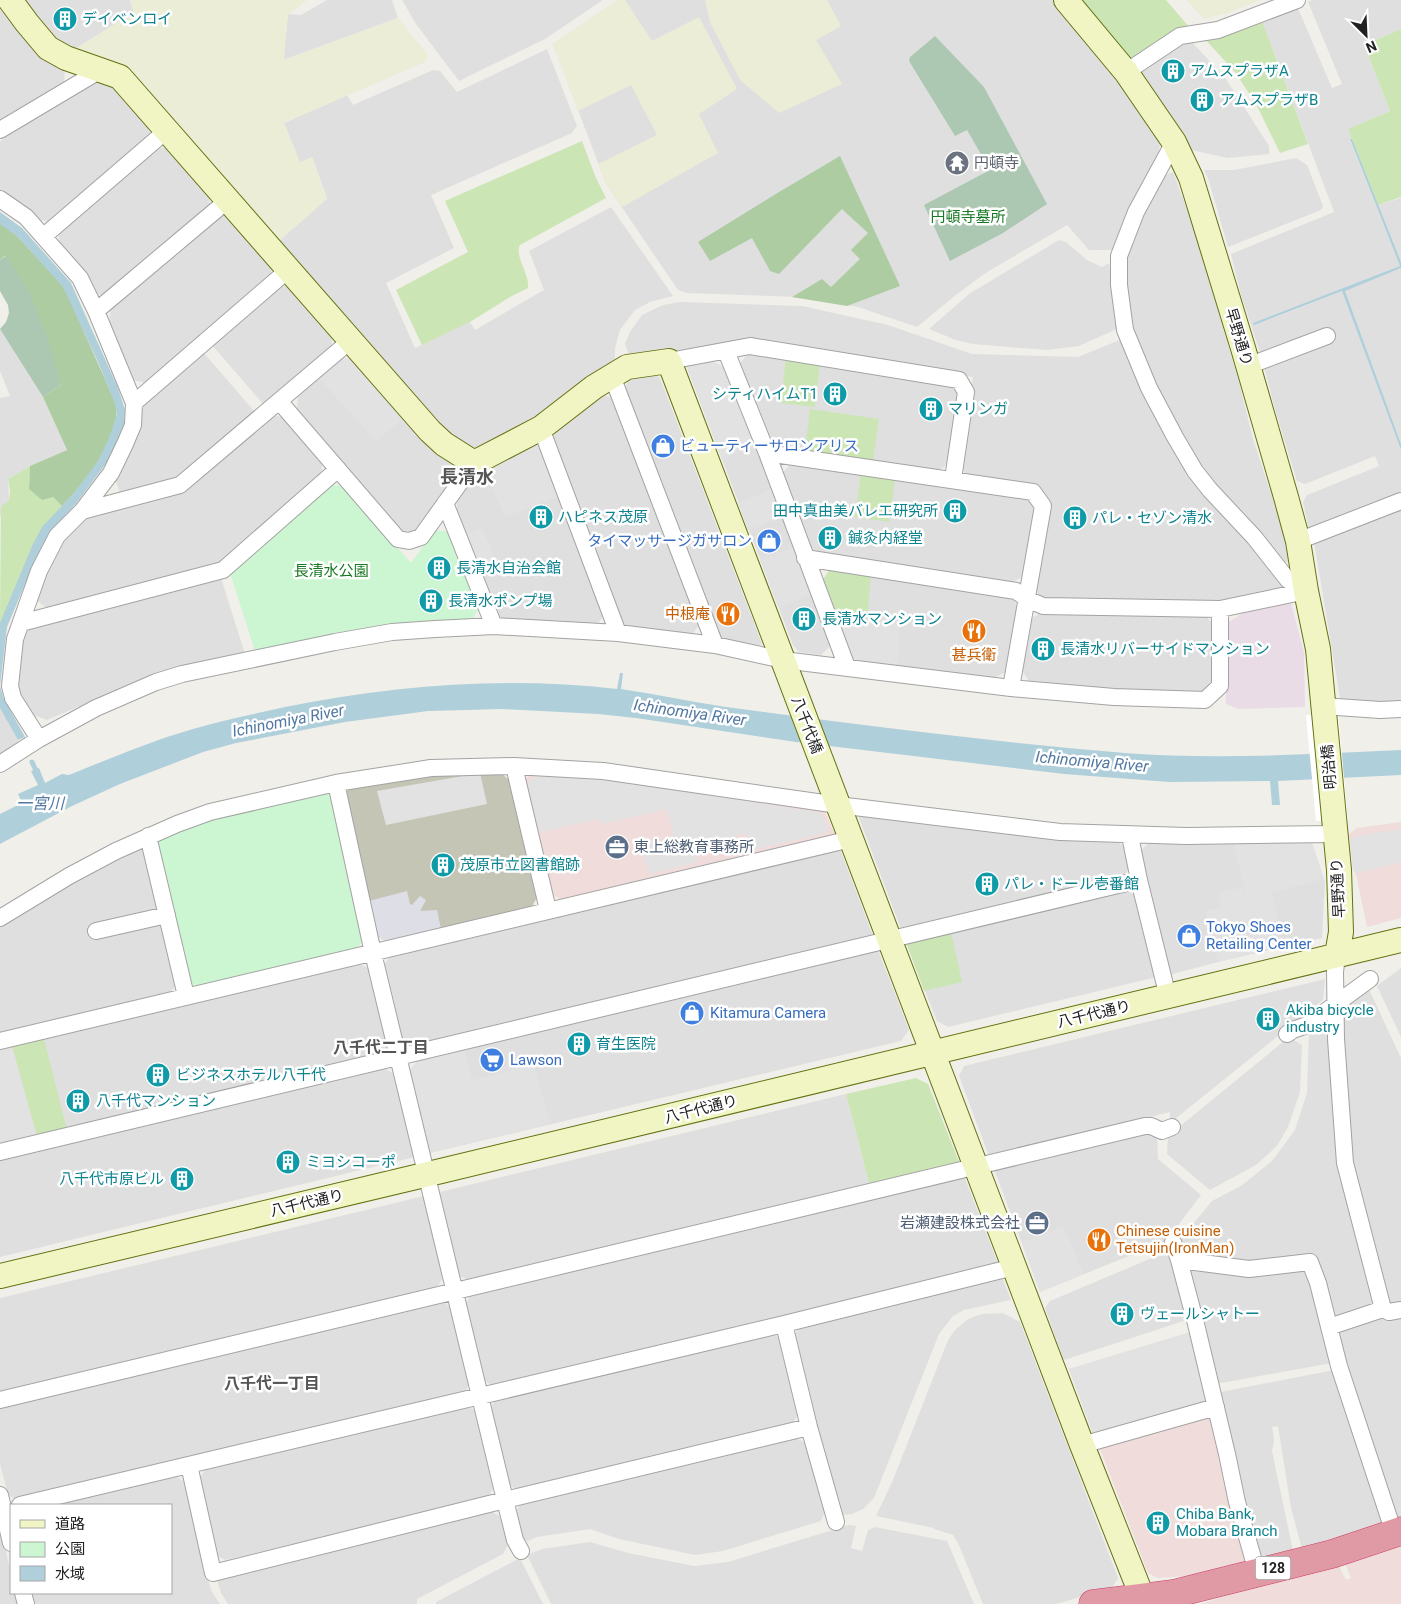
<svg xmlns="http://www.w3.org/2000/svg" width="1401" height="1604" font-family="Roboto,'Noto Sans JP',sans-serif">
<rect width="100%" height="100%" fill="#f1efea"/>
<path fill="#e0dfdf" d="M23,0H130L134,12L75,49L61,45L46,33Z
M327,0H392L398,18L283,60L288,14L301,15Z
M402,0H603L545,39L459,81L416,24Z
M618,0H1056L1159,131L1160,145L1157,157L1116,250H1089L1067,225L984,274L956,295L917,327L858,307L799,297L686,293L678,290L606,184L553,44Z
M1312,0H1401V29L1364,45L1390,111L1348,129L1352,139L1350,140L1400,266L1255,325L1342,291L1401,450V494L1309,529L1303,502L1307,495L1379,466L1375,456L1305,484L1297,481L1276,413L1261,355L1241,295L1231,254L1334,212L1262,21L1297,6L1332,88L1342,84L1308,2Z
M0,1L65,65L64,84L0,123Z
M1184,40L1191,41L1226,79L1269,146V154L1228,158L1191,150L1136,72Z
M547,49L577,126L572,133L431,195L454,248L386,283L415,348L470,322L475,330L544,290L529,251L611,207L673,296L650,302L635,310L620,330L615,348V361L548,412L477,452L441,431L279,241L327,198L312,157L300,163L284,123L347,95L353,105L433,70L440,71L457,92Z
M104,79L115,83L150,124L149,139L53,223L37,219L0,190V142L9,133L93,82Z
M155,148H170L210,194L209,208L107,296L94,293L59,244V230Z
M1296,158L1307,165L1323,206L1321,210L1228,247L1209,181L1204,170H1234Z
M1173,172L1193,226L1239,382L1253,439L1287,542L1288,562L1278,563L1261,532L1242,517L1181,440L1130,330L1124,260L1131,236L1161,177Z
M1401,198V262L1378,205Z
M217,216H230L272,263L271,276L146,383L132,380L109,325L111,307Z
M1059,240L1066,242L1087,260L1102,267L1109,263L1119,328L1079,346L1047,350L973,344L956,340L929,329L969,294Z
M1401,268V444L1344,290Z
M280,286H292L333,333L331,347L264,405L211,344Z
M680,302L802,306L888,325L972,354L1078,357L1122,339L1152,406L1284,588L1216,601L1043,600L1034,588L1050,505L1040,486L966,475L960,465L973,377L748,339L630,358L625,344L630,332L642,315L663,305Z
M0,329L43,397L67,450L30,466L8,479L9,501L0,517V398L10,396L0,371Z
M203,352L255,412L177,480L121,496L115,479L139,427L144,402Z
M750,352L952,383L960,396L949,464L937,471L777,447L768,440L739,364Z
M339,357L457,464L459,472L418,531H401L297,410L298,393Z
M686,365L725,367L832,644L821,655L799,652L793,645Z
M652,372L660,378L762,644L753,648L723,640L718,636L625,387L631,374Z
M599,395L615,398L701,622L692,635L628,628L620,623L552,441L558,427Z
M272,414L284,418L323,461L321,475L220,563L49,610L35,599L50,565L64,539L84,519L182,492Z
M543,447L606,614L595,626L504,621L497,614L457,510V499L477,473Z
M791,463L1031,499L1035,508L1023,576L1010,584L818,554L808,547L781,475Z
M1401,506V703L1341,704L1314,542Z
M831,568L1011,596L1018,607L1008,671L993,678L860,663Z
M221,578L245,654L118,690L47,720L31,714L17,686L23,637L30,629Z
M1044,611L1204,614L1213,624L1212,682L1204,691L1168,692L1080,687L1029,681L1021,669L1030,619Z
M0,706L18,740L19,746L0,755Z
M858,815L1117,841L1128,850L1131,866L1123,877L901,929Z
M1150,841L1312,843L1325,882L1322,938L1218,962L1169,975L1140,852Z
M137,847L144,850L157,911L163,923L176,986L167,995L0,1034V925L70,881Z
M840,849L873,936L411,1048L402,1042L382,967L391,956Z
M1127,890L1139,898L1157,977L948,1027L937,1021L906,942Z
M878,950L909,1030L901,1041L430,1153L417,1061Z
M360,964L370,969L389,1045L381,1055L0,1146V1049Z
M1401,968V1037L1377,986Z
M1325,979L1323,1000L1170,1123V1112L989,1156L959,1076L964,1066Z
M1368,987L1401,1058V1306L1391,1307L1350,1163L1341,1005Z
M1328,1019L1375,1307L1332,1319L1314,1258L1250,1266L1184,1257L1180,1240L1212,1201L1241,1186L1272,1161L1295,1130L1307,1093L1309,1031Z
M1289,1037L1302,1045L1300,1092L1288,1127L1277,1146L1256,1165L1210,1190L1167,1154L1168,1136Z
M384,1068L397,1076L415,1157L0,1257V1160Z
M846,1094L869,1183L469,1280L459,1276L440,1192Z
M1150,1132L1157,1135L1158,1159L1201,1195L1166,1241L1040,1292L994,1169Z
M964,1176L998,1264L492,1386L483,1379L465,1304L472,1294Z
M424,1196L443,1277L437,1288L0,1393V1298Z
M1171,1250L1190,1319L1064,1360L1045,1308L1050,1301Z
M1185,1265L1306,1267L1332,1363L1216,1384Z
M1002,1277L1011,1300L964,1310L953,1316L939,1334L874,1498L863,1509L852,1514L841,1515L815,1425L793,1336L801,1326Z
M443,1301L452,1309L470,1383L464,1393L15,1499L8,1495L0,1464V1406Z
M1003,1313L1020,1322L1118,1578L1112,1588L1056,1604H983L958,1543L953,1535L934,1529V1528L876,1516L893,1480L948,1340L955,1330L968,1319L982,1314Z
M1401,1313V1521L1398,1522L1335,1332L1367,1319Z
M772,1334L782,1339L799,1414L792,1423L518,1490L507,1484L490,1408L496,1399Z
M1334,1370L1384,1525L1302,1549L1291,1508L1278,1426L1272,1427L1274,1440L1272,1451L1293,1551L1259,1561L1219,1396L1221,1392Z
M466,1406L477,1411L494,1487L487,1498L225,1560L216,1555L199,1480L205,1469Z
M795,1437L808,1445L825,1511L821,1521L723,1551L695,1555L619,1539L590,1529L537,1537L528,1541L519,1536L514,1514L521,1503Z
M175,1476L185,1482L207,1577L212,1592L220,1604H34L32,1593H171V1505H50Z
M491,1511L501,1517L508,1545L503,1554L417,1599V1604H228L221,1593L217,1580Z
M849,1525L856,1526L851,1548L862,1551L868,1530L875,1527L947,1541L974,1604H551L527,1555L542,1549L590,1542L628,1553L694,1566L728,1562Z
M0,1526L11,1573V1593H16L18,1604H0Z
M520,1558L543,1604H436V1602Z"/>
<path fill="#f0dcdb" d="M531,773L601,775L824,810L835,835L561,900L551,893L524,781Z
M1401,822V918L1367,927L1356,874L1353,869L1349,834L1357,828Z
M1194,1331L1249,1563L1205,1575L1158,1578L1148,1573L1069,1369Z
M1401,1543V1604H1201L1253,1587L1338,1564L1346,1580L1351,1578L1344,1561Z"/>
<path fill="#e9dce7" d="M1290,599L1304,652L1305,707L1239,709L1226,704L1225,624L1253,607Z"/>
<path fill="#c5c5b6" d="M433,772H500L509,780L538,896L531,908L387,942L376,935L345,794L352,784Z"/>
<path fill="#ebedd7" d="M130,0H307L288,15L284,60L398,18L428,55L425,62L284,123L300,162L312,157L327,199L279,241L125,66L75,49L134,12Z
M618,0H625L652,41L699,17L737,89L699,114L718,153L622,207L606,184L598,164L657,135L631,85L578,111L553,44Z
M705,0H827L841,26L816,40L842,84L779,113L740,80L710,22Z
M1186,0H1261L1225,14L1204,19Z"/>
<path fill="#cbe5b5" d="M1077,0H1166L1190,28L1129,65Z
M1261,18L1308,144L1280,153L1256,104L1235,72L1203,37Z
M1401,29V197L1378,205L1348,129L1390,111L1364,45Z
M582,141L596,178L606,198L520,245C514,256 530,274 528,288L510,297L470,322L422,345L396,290L468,252L445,201Z
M786,357L820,363L815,407L781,403Z
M810,409L879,419L873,460L805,450Z
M30,466L29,489L53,497L62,506L0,624L1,506L9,501L10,491L8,479Z
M861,473L895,479L889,522L855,517Z
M831,568L871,575L867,620L835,615L821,582Z
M951,932L962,982L924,991L906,942Z
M44,1039L67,1130L37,1137L12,1046Z
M916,1078L928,1084L959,1162L869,1183L846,1094Z"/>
<path fill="#adcca2" d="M840,156L900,286L847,306L792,297L822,279L831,287L860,259L851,250L868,233L842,209L779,274L770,271L752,238L710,261L698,242L779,192Z
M0,223L18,237L64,287L116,404C122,437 84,484 62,506L53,497L42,500L29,489L30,466L67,450L43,397L61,385L5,256L0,260Z"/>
<path fill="#adc8b2" d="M935,36L984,87L1047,204L1003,233L950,261L924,205L990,170L967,130L955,136L909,61L910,57Z
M6,256L28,289L46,334L61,385L43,397L0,329L6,322L9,313L8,305L0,291V260Z"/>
<path fill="#ccf5d1" d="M330,485L343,486L411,563L435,530L450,532L479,608L470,623L255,651L230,573Z
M321,789L334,797L364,937L357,950L199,988L188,981L156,849L162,835L181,826Z"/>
<path fill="#e2e2e2" d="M339,357L353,358L406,417L376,441L317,376Z
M711,361L725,367L755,445L722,460L686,365Z
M530,443L543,447L561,495L505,517L484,470Z
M772,489L784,517L748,530L738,503Z
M482,528L499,568L483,575L466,534Z
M794,547L812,594L778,607L760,560Z
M835,615L900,624L897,667L860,663L851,657Z
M480,773L487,804L386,825L377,791Z
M534,777L602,778L821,813L829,832L753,850L746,833L694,846L698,862L649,874L641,846L674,838L667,809L602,824L599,819L540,832L527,784Z
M1401,830V862L1356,874L1353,869L1350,838L1388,831Z
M1233,842L1312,843L1324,879L1247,899Z
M1243,887L1246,900L1272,893L1285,945L1218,962L1205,911L1221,907L1218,893Z
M12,1046L37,1137L0,1146V1049Z
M464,1049L472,1080L534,1065L550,1123L430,1153L409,1071L417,1061Z
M1063,1226L1084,1274L1040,1292L1022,1243Z
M1194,1331L1210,1401L1094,1437L1069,1369Z"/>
<path fill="#dedee7" d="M407,891L410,904L412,905L420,896L426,900L420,911L437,910L441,929L387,942L376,935L369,901Z"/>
<path fill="#afcfda" d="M1350,139H1352L1401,262V268L1345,291L1401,444V450L1342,291L1254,325L1253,323L1400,266Z
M0,212L22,228L71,283L118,388L125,410L124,424L108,461L74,506L50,531L36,558L7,627L0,686L3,697L25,737L18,740L0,708V623L32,546L42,527L74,493L98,461L109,438L117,414L114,401L98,362L63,287L19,238L0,224Z
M620,673H623L621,689C656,694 691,702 726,707C859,725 992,742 1125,753C1217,760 1309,754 1401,750V775L1278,781L1280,805H1272L1270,781L1170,782L1064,774L796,742L636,718L598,714L502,709L428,711L345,722L236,743L203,752L120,784L72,806L0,844V814L22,803L18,794L38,785L31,771L39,768L45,783L62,774L69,775C109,759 151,741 193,729C223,720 254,714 285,707C394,685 506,676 617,689Z"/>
<path fill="#fff" d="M1338,713L1348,821H1316L1306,715Z"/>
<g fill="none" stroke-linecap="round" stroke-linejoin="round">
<path stroke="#afcfda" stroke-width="5" d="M32,762L38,775"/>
<defs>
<path id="street" d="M1126,72L1180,36L1218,30L1297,0
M0,130L99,71
M1174,142L1136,212L1119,256V285L1125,330L1149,388L1175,437L1195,471L1210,490L1254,537L1288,580L1306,591
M0,199L26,217L80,278L96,311L134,403L133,425L125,444L111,473L82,511L57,536L39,571L15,639L10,686L13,698L39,739
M44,236L166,131
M96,311L228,200
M726,351L767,453L847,667
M669,361L750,346L959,380L966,392L953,479
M1248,366L1327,336
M612,376L715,645
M279,401L398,539L409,541L421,537L474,463
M134,403L288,270
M541,428L618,633
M767,453L1033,492L1043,506L1011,688
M445,503L494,626
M82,511L180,485L350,341
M1298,541L1401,501
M805,558L1016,591L1027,599L1043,606L1220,609L1306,591
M21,623L223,570L338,469
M1323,706L1380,710L1401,709
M0,764L39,739L96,708L156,682L182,674L335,642L392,632L435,629L494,626L618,633L715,645L783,660L1011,688L1114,697L1205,700L1220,686V609
M514,766L548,910
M336,783L373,953L505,1500L515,1540L521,1551
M148,836L186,996
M1130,836L1139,880L1168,997
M0,918L69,876L116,851L177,824L210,812L336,783L431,768L514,766L603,771L838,805L1060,832L1186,836L1334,834
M96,931L167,915
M1337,955L1335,972L1336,1039L1345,1163L1383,1309
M1287,1034L1293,1030L1307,1025L1370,979
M0,1041L851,839
M0,1152L1139,880
M1173,1242L1179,1260L1196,1324L1227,1454L1237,1502L1257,1572
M1179,1260L1249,1269L1310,1262L1318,1283L1339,1366L1394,1533
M784,1324L809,1427L836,1522
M1329,1327L1383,1309L1389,1312L1401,1310
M0,1400L1145,1126H1151L1162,1131L1172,1127
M1082,1445L1216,1407
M189,1465L213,1573L505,1500L809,1427
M0,1495L11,1543
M20,1505L784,1324L1014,1267
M23,1593L26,1604"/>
<path id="secondary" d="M10,0L27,23L48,48L66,58L120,77L430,431L444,444L474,463L541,428L594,387L627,367L669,361L1082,1445L1145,1604
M1066,0L1126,72L1174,142L1191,178L1243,348L1286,497L1298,541L1306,591L1318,649L1339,870L1341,932L1337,955
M0,1276L441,1171L1401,940"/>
<path id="highway" d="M1093,1604L1173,1594L1332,1554L1401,1531"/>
</defs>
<use href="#street" stroke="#a3a3a3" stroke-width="18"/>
<use href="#secondary" stroke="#647210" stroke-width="26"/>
<use href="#highway" stroke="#cc3a67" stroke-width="29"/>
<use href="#street" stroke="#fff" stroke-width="16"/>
<use href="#secondary" stroke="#f1f5c4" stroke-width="24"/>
<use href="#highway" stroke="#e09aa5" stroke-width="28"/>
</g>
<defs>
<symbol id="building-disc" viewBox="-11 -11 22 22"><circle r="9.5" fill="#0f9aa8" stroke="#fff"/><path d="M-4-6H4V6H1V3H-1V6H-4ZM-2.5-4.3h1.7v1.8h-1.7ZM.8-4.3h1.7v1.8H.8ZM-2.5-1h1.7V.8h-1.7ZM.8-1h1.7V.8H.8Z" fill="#fff"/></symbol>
<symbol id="temple-disc" viewBox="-11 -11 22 22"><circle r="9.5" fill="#6b7280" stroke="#fff"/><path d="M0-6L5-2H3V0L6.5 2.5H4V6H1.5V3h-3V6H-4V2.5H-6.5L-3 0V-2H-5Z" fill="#fff"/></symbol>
<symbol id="shop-disc" viewBox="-11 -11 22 22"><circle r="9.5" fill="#3f7fe0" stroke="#fff"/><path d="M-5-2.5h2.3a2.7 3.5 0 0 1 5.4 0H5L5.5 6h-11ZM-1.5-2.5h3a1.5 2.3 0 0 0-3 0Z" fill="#fff"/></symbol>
<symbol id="restaurant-disc" viewBox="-11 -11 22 22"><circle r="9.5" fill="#e8710a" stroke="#fff"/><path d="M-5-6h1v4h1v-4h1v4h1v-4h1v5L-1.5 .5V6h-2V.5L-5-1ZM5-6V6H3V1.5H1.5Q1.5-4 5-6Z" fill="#fff"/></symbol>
<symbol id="office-disc" viewBox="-11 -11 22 22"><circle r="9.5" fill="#5c6f8a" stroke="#fff"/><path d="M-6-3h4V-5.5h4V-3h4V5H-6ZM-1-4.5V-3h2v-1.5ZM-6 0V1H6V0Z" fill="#fff"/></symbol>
<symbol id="supermarket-disc" viewBox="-11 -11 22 22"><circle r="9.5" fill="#3f7fe0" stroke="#fff"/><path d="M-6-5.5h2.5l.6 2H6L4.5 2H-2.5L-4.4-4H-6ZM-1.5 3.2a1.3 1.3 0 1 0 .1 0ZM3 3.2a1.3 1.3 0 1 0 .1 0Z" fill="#fff"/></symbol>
</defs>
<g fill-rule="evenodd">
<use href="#building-disc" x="51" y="5" width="28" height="28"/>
<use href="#building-disc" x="1159" y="57" width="28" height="28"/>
<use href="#building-disc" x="1188" y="86" width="28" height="28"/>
<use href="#temple-disc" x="943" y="149" width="28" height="28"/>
<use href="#building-disc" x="821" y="380" width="28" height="28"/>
<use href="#building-disc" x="917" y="395" width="28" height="28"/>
<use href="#shop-disc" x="649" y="432" width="28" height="28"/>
<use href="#building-disc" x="941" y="497" width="28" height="28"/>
<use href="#building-disc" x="527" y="503" width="28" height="28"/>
<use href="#building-disc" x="1061" y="504" width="28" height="28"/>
<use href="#building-disc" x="816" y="524" width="28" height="28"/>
<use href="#shop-disc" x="755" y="527" width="28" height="28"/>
<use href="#building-disc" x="425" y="554" width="28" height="28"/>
<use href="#building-disc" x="417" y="587" width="28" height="28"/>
<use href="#restaurant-disc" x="714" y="600" width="28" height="28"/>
<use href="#building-disc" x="790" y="605" width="28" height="28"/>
<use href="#restaurant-disc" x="960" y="617" width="28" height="28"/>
<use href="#building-disc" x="1029" y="635" width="28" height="28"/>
<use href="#office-disc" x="603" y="833" width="28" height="28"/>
<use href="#building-disc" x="429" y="851" width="28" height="28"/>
<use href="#building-disc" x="973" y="870" width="28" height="28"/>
<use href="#shop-disc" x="1175" y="922" width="28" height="28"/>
<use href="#shop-disc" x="678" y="999" width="28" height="28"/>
<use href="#building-disc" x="1254" y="1005" width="28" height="28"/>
<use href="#building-disc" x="565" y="1030" width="28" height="28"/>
<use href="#supermarket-disc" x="478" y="1046" width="28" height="28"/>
<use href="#building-disc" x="144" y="1061" width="28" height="28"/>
<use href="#building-disc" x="64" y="1087" width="28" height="28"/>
<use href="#building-disc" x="274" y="1148" width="28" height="28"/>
<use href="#building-disc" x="168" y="1165" width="28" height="28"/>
<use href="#office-disc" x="1023" y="1209" width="28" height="28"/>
<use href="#restaurant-disc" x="1085" y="1226" width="28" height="28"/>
<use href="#building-disc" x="1108" y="1300" width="28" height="28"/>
<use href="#building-disc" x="1144" y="1509" width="28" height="28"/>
</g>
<g text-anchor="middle" stroke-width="5" stroke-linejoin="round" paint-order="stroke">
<rect fill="#fff" stroke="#646464" stroke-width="1" x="1255.5" y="1556.5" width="35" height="23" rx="4"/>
<g font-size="14" font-weight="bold" fill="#222">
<text x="1273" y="1573">128</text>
</g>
<g font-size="15" fill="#0d838f" stroke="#fff" text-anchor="start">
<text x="82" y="24">デイベンロイ</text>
<text x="1190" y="76">アムスプラザA</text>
<text x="1220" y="105">アムスプラザB</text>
<text x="818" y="399" text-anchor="end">シティハイムT1</text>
<text x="948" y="414">マリンガ</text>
<text x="938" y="516" text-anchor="end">田中真由美バレエ研究所</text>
<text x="558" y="522">ハピネス茂原</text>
<text x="1092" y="523">パレ・セゾン清水</text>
<text x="848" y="543">鍼灸内経堂</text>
<text x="456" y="573">長清水自治会館</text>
<text x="448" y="606">長清水ポンプ場</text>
<text x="822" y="624">長清水マンション</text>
<text x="1060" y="654">長清水リバーサイドマンション</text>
<text x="460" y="870">茂原市立図書館跡</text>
<text x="1004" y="889">パレ・ドール壱番館</text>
<text x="1286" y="1015">Akiba bicycle<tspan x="1286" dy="17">industry</tspan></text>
<text x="596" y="1049">育生医院</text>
<text x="176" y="1080">ビジネスホテル八千代</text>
<text x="96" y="1106">八千代マンション</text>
<text x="306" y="1167">ミヨシコーポ</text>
<text x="164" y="1184" text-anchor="end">八千代市原ビル</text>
<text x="1140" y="1319">ヴェールシャトー</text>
<text x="1176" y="1519">Chiba Bank,<tspan x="1176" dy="17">Mobara Branch</tspan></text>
</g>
<g font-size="15" fill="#5b616d" stroke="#fff" text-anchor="start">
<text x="974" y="168">円頓寺</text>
</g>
<g font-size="15" fill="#177922" stroke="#fff">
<text x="968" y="222">円頓寺墓所</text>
<text x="331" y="576">長清水公園</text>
</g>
<g font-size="15" fill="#222" stroke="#fff">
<text transform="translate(1239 337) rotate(73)" y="5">早野通り</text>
<text transform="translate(807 725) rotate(69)" y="5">八千代橋</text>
<text transform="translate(1329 767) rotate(-95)" y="5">明治橋</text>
<text transform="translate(1338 888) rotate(-93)" y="5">早野通り</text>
<text transform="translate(1094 1014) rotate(-13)" y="5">八千代通り</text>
<text transform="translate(701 1109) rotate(-14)" y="5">八千代通り</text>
<text transform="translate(307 1203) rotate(-13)" y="5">八千代通り</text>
</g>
<g font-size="15" fill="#366cbe" stroke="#fff" text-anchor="start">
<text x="680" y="451">ビューティーサロンアリス</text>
<text x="752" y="546" text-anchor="end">タイマッサージガサロン</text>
<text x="1206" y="932">Tokyo Shoes<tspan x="1206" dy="17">Retailing Center</tspan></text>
<text x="710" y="1018">Kitamura Camera</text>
<text x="510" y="1065">Lawson</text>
</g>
<g font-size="15" fill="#c56008" stroke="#fff" text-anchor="end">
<text x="710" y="619">中根庵</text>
<text x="974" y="660" text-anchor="middle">甚兵衛</text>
<text x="1116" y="1236" text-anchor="start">Chinese cuisine<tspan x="1116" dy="17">Tetsujin(IronMan)</tspan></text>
</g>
<g font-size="15" fill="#4e5e75" stroke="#fff" text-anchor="start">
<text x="634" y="852">東上総教育事務所</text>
<text x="1020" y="1228" text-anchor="end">岩瀬建設株式会社</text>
</g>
<g font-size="16" font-style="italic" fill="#5378a2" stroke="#fff">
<text transform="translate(690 712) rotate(8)" y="6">Ichinomiya River</text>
<text transform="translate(288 720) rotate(-11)" y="6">Ichinomiya River</text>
<text transform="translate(1092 761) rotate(5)" y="6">Ichinomiya River</text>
<text x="40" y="809">一宮川</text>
</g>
<g font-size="16" font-weight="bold" fill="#555" stroke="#fff">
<text x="381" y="1053">八千代二丁目</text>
<text x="272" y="1389">八千代一丁目</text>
</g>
<g font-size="18" font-weight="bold" fill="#555" stroke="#fff">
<text x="467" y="483">長清水</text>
</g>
</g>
<rect x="10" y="1504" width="162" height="90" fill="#ffffff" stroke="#a7a7a7"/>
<rect x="20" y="1520" width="25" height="8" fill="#f1f5c4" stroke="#a7a7a7"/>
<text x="55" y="1529" font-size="15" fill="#222222">道路</text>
<rect x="20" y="1542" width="25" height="15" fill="#ccf5d1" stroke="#a7a7a7"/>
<text x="55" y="1554" font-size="15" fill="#222222">公園</text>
<rect x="20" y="1566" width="25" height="15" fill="#afcfda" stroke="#a7a7a7"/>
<text x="55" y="1579" font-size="15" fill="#222222">水域</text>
<g transform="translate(1366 35) rotate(156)" stroke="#ffffff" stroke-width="4" paint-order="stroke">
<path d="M0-4L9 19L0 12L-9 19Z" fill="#222222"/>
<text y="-8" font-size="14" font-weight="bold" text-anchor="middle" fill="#222222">N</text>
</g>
</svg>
